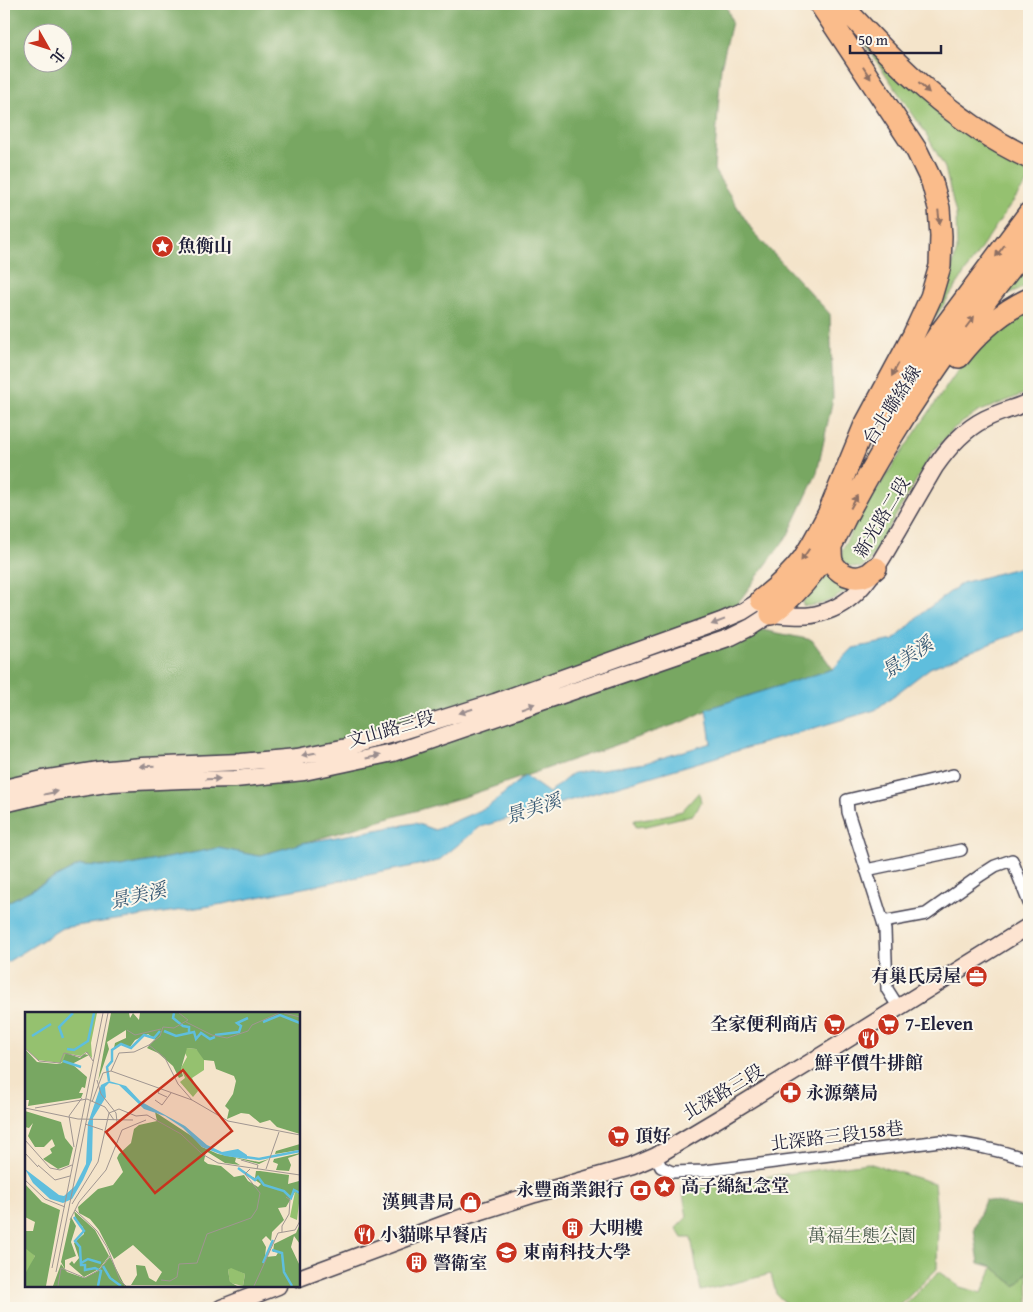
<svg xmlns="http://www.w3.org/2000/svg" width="1033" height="1312" font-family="'Gentium Book Plus','Noto Serif TC',serif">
<rect width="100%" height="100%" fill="#fbf7ec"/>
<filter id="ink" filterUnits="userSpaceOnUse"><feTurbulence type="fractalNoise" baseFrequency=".02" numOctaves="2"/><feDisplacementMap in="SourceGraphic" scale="10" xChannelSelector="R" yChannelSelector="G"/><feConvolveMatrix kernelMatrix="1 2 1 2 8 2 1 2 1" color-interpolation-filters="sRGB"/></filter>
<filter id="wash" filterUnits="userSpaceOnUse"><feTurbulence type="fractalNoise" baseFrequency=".0096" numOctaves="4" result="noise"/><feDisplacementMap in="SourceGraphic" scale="20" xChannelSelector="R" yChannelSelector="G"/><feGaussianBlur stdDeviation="1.12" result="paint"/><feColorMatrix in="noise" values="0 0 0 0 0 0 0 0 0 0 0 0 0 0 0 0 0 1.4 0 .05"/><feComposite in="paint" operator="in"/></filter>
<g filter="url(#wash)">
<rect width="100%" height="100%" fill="#f4e4ca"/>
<path fill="#95c16f" stroke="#5c7255" d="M858,34L1029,167V180L1006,211L920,340L931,311L949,277L957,250L956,214L945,168L925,132Z
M1029,263V285L993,300L1027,265Z
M1029,309V392L978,412L954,428L932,453L869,562L860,568L849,566L842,559V550L861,514L895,462L958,370L971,354L992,334Z
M829,572L850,585V588C836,599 822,606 804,606L802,602L812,593Z
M699,792L701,802L697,810L692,815L647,826L636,827L634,820L662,816L682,811Z
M868,1163L934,1183L938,1222L937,1269L897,1308H791L776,1294L771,1274L701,1291L691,1238H682L676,1228L687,1217L682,1188Z
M993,1267L1016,1286L1028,1270L1029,1308H901L939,1272L960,1287L982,1293Z"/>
<path fill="#78a762" stroke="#4d644e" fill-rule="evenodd" d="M4,4H726L732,22L721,67L714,170L754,233L830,314L833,398L817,473L788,535L724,622L812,640L833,669L713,707L685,721L467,796L258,856L218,848L121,867L80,865L4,904V868L8,861L4,854ZM32,32H62V62H32Z
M985,1200L1029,1209V1273L1028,1271L1016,1286L993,1267L979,1263L974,1229Z"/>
<path fill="#5fbedd" stroke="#40708c" d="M1029,565V628L930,668L875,710L480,827L438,861L223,904L62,928L4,964V904L80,865L121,867L218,848L258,856L303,843L415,823L435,830L489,806L525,776L549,793L573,773L645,763L711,743L706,709L833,669L853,648L894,640L926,610L962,583Z"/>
</g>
<g filter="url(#ink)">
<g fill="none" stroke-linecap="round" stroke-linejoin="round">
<defs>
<path id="street" d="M866,870L961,850
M883,922L926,914L981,875L995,866L1012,860L1029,903
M899,1008L887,989L885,930L883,922L848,812L847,800L953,775
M656,1156L661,1167L672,1172L705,1171L940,1141C970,1144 1000,1150 1029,1160"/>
<path id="secondary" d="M771,614C787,615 806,618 821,613C861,603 879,563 898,531C910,510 922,489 935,467C948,448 963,430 985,419C999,412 1015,408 1029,402
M4,788L43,779L98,770L142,766L241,762L297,757L347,747L393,734L495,702L721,621L742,612L761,600L767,608
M4,804L55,792L112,783L182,780L235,779L304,772L393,753L731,637L751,627L771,614
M299,1278L466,1216L535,1194L633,1166L656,1156L723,1116L832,1049L1029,926
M221,1308L278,1286"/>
<path id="highway" d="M820,4L917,151L932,182L939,208L941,236L940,266L931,297L913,336L864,427L829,512
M841,4C896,65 954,123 1029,158
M959,357C978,333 1001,312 1029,299
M886,414L939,334L1029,213
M831,545C831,551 831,557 832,561C837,574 854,581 866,575C870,574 873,570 876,568
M761,600C776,588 791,575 803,559C815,541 825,520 835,501
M771,614C787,602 801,588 814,571C829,553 839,530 850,509C864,483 878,458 894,433C934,367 981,306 1029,245"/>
</defs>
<use href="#street" stroke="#423f50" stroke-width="14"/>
<use href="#secondary" stroke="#423f50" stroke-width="19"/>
<use href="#highway" stroke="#423f50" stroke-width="24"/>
<use href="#street" stroke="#fff" stroke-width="11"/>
<use href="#secondary" stroke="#fde4d1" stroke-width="16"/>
<use href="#highway" stroke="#fabc8b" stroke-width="21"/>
</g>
<defs><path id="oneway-solid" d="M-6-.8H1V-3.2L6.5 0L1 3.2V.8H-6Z" transform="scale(1.25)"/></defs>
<g fill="#8e6f63">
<use href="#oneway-solid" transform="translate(867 73) rotate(57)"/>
<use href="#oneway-solid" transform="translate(924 88) rotate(42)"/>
<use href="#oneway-solid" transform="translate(939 217) rotate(84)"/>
<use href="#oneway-solid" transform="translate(1000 251) rotate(127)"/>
<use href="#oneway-solid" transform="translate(970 322) rotate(-53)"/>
<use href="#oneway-solid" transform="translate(895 370) rotate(118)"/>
<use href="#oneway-solid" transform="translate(854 502) rotate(-61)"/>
<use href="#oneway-solid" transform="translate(805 555) rotate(124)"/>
</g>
<g fill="#9a8d8e">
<use href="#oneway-solid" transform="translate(718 622) rotate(159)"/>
<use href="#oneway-solid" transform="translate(528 706) rotate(-19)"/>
<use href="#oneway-solid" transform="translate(466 711) rotate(162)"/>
<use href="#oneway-solid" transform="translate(309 754) rotate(169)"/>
<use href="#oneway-solid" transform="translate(373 757) rotate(-12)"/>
<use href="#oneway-solid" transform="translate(147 766) rotate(178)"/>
<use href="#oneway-solid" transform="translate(213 779) rotate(-1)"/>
<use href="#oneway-solid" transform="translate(51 793) rotate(-12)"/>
</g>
</g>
<defs>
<symbol id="sight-disc" viewBox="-11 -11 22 22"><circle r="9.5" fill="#c8321e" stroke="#fbf7ec"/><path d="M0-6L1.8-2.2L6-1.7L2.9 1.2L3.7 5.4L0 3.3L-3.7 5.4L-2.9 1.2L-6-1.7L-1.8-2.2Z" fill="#fff"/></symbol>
<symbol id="office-disc" viewBox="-11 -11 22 22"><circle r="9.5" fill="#c8321e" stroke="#fbf7ec"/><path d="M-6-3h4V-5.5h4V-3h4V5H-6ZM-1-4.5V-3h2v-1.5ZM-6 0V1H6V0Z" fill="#fff"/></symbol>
<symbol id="supermarket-disc" viewBox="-11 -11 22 22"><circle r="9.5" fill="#c8321e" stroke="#fbf7ec"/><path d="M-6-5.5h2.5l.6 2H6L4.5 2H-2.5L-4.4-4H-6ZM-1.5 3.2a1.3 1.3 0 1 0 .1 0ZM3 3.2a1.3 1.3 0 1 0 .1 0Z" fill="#fff"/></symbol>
<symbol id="restaurant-disc" viewBox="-11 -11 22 22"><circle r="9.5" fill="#c8321e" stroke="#fbf7ec"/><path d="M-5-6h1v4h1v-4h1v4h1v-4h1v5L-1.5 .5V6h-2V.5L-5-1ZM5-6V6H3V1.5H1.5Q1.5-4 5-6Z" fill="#fff"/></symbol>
<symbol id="pharmacy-disc" viewBox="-11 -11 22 22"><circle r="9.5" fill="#c8321e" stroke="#fbf7ec"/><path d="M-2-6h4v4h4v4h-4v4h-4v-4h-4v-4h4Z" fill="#fff"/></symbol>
<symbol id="bank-disc" viewBox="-11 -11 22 22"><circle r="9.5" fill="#c8321e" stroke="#fbf7ec"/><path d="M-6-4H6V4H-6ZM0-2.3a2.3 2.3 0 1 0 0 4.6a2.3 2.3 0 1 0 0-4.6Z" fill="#fff"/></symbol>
<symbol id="shop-disc" viewBox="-11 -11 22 22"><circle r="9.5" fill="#c8321e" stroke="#fbf7ec"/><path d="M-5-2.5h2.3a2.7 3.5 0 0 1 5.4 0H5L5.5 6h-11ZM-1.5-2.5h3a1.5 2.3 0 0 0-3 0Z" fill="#fff"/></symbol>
<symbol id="building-disc" viewBox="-11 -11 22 22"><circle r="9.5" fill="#c8321e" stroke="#fbf7ec"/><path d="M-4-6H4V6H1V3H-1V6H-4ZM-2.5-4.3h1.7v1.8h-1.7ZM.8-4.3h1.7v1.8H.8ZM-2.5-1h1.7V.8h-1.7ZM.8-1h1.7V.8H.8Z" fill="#fff"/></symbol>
<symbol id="university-disc" viewBox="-11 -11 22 22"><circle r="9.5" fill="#c8321e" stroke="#fbf7ec"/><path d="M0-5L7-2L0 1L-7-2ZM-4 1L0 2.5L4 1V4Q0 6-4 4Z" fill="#fff"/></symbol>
</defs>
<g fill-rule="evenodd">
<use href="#sight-disc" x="150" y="234" width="25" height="25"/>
<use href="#office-disc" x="964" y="964" width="25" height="25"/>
<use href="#supermarket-disc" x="822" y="1012" width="25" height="25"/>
<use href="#supermarket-disc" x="876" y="1012" width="25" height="25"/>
<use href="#restaurant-disc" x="856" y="1026" width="25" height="25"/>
<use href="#pharmacy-disc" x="778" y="1080" width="25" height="25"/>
<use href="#supermarket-disc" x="606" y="1124" width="25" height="25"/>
<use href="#sight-disc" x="652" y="1174" width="25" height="25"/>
<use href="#bank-disc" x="628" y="1178" width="25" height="25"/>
<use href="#shop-disc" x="458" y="1190" width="25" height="25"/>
<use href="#building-disc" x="560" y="1216" width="25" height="25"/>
<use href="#restaurant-disc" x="352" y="1222" width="25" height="25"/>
<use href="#university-disc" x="494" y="1240" width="25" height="25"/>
<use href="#building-disc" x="404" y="1250" width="25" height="25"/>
</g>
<g text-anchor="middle" stroke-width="4" stroke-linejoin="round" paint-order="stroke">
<g font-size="18" font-weight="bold" fill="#22223b" stroke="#fbf7ec" text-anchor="start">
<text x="178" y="252">魚衡山</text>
<text x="961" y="982" text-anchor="end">有巢氏房屋</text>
<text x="818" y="1030" text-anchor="end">全家便利商店</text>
<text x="905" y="1030">7-Eleven</text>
<text x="869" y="1069" text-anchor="middle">鮮平價牛排館</text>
<text x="806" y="1099">永源藥局</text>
<text x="635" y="1142">頂好</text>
<text x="681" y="1192">高子綿紀念堂</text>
<text x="624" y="1196" text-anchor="end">永豐商業銀行</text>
<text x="454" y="1208" text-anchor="end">漢興書局</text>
<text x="589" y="1234">大明樓</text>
<text x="380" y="1241">小貓咪早餐店</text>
<text x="523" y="1258">東南科技大學</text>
<text x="433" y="1269">警衛室</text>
</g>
<g font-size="18" fill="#22223b" stroke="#fbf7ec">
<text transform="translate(892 405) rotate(-57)" y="6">台北聯絡線</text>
<text transform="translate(882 517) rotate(-59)" y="6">新光路二段</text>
<text transform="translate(391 729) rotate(-16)" y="6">文山路三段</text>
<text transform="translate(723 1092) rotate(-31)" y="6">北深路三段</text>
<text transform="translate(837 1136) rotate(-7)" y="6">北深路三段158巷</text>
</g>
<g font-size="18" fill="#4a5a4d" stroke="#fbf7ec">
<text x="862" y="1242">萬福生態公園</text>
</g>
<g font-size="19" font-style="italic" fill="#375974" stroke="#fbf7ec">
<text transform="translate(907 657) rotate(-34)" y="7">景美溪</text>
<text transform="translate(533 808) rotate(-18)" y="7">景美溪</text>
<text transform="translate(138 895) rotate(-13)" y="7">景美溪</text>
</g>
</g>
<g transform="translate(25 1012)">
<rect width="275" height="275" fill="#f4e4ca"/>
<path d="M0,1H72L66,31L67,46L61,40L56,44L45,42L36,51L13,48L0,36ZM162,36L171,37L179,46V58L167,66L173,79L168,85L155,70L160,66L156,56L162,45L159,39ZM270,180L275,183L272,208L265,205ZM0,233L10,244L2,261H0ZM206,255L220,262L218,274L205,271L203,258Z" fill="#95c16f"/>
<path d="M86,1H104L105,6L108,1L114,8L115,1H275V122L252,115L245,108L235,111L224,102L216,101L202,107L204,98L200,94L208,82L211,69L209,64L191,57L189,49L179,48L171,37L162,36L156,57L158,64L154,66L148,54L133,41L122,36L130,27L123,22L110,28L105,35L96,32L89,36L90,31L101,26V18L82,30L84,37L73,69ZM0,37L12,50L32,52L37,51L41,41L55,46L59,42L64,43L47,52L62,65L60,76L57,75L54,81H58L56,86L3,94L4,88H0ZM0,99L36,110L40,126L48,136L44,153L33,157L18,147L27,141L25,137L30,134L27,127L19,135H10L3,124L8,111L4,116L0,115ZM130,100L168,125L177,135L193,142L234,150L244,147L234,152L211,146L210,150L215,153L200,151L181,139L179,149L183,152L196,154L209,165L219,163L223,169L233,175L236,172L223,163L230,166L231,159H235L264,163L263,172L274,169L275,183L270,180L261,195L253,196L259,208L247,220L246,229L241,224L237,228L241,235L240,245L251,244L254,239L248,240L249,232L271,221L275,212V232L269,224L266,235L275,254V274H218L220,262L206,256L203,258L205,270L212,274L106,273L112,263L111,253L120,254L124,266L131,270L137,260L108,233L89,247L74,218L65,207L54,201L53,195L73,177L88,173L98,160L92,146L94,142L106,131L109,117L114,113L132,109ZM275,132L274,138L250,142L251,139ZM275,141V142L263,146L266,153L264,159L251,158L253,152L248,150L249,147ZM0,172L17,190L35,198L21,274H0V262L10,244L0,236V219H8L10,210L0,205ZM49,199L70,218L84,244L74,257L59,265L44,252L47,249L49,252L54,246L49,231L59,222L58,215L51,209ZM46,205L51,214L46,230L51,244L40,248V257L36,250ZM85,245L100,274H28L36,252L42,260L59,266L73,259Z" fill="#78a762"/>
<path d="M84,69L101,74L115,89L160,114L182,133L197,140L213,137L222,143V147L200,144L177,135L158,116L140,104L119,97L94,73L84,71L80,75L81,85L68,106L67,148L58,168L47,187L38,191L25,187L8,171L0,157L34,183L39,184L50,174L61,152L63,111L76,73Z" fill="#5fbedd"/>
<path fill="none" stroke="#5fbedd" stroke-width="2.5" d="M149,1L148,6L158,14L164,15V21M238,10L255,3L275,11M139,19L151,24L169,20L171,27L176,21L185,27L190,25M190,23L214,20L216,14L212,11L223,6M7,24L26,12M38,26L34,15L48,1M42,37L49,38L63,29L69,1M38,49L56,55M84,69L82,55L87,49V38L96,32L106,36L119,23L129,26L135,19M220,145L234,147L275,139M213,156L230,168L233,165L239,173L259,179L266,186L269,178L275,181M49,205L59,219L50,229L55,235L56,253H60V258L70,256L76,259L73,274M247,238L257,241L259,260L267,274M56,251L63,247L76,251M238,251L248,228M78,254L85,266L96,274"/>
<path fill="none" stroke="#a09691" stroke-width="1" d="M259,1L275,5M161,10L187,23L202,26L223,19L227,13L254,1M102,18L110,23L136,17M124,33L140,46L153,72L167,88M0,36L14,49L35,51L39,41L56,45L62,40L68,49M86,59L94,41L109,40L124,33L135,24L138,15L149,16L163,8L154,1M72,68L76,82L91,101L92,110M135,76L133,81L142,85M130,88L137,93L146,81M67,90L78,61L86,59L167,88L203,109L275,123M0,96L53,107L108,108M10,96L62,87L80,95L89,108M122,103L156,122L177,142L193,151L275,163M60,112L78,118M0,128L25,156L35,158L47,153M49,135L44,104L57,86M0,141L13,155M216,148L233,153L232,157M13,153L30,168L45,164M241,157L254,120M0,168L20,187L40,195M47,192L73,150L84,101L94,97L111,104L122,103M50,198L72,219L82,235L95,268L101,274M45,208L54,190L81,158L97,118L121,108M257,220V214L264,202L265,188L261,185M27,256L78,1M31,260L83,1M136,268L145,269L152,265L154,252L172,251L182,222L226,206L232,197L235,181L220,162L225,157M33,274L36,256L60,266L74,258L85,244M229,274L253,221L270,218L275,209"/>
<path fill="#c8321e" fill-opacity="0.15" stroke="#c8321e" stroke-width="2.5" d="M158,58L207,119L130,181L81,120Z"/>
<rect width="275" height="275" fill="none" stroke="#22223b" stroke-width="2.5"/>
</g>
<rect width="1033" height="1312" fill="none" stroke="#fbf7ec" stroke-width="20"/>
<g transform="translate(48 48) rotate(129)"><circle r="24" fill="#fbf7ec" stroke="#a4a2a5"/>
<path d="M0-4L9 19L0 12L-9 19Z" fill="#c8321e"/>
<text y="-8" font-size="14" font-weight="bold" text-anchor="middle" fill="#22223b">北</text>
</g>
<path d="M850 45v8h91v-8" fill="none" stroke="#22223b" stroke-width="2.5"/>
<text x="858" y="45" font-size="15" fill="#22223b" stroke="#fbf7ec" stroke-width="4" paint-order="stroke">50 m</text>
</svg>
